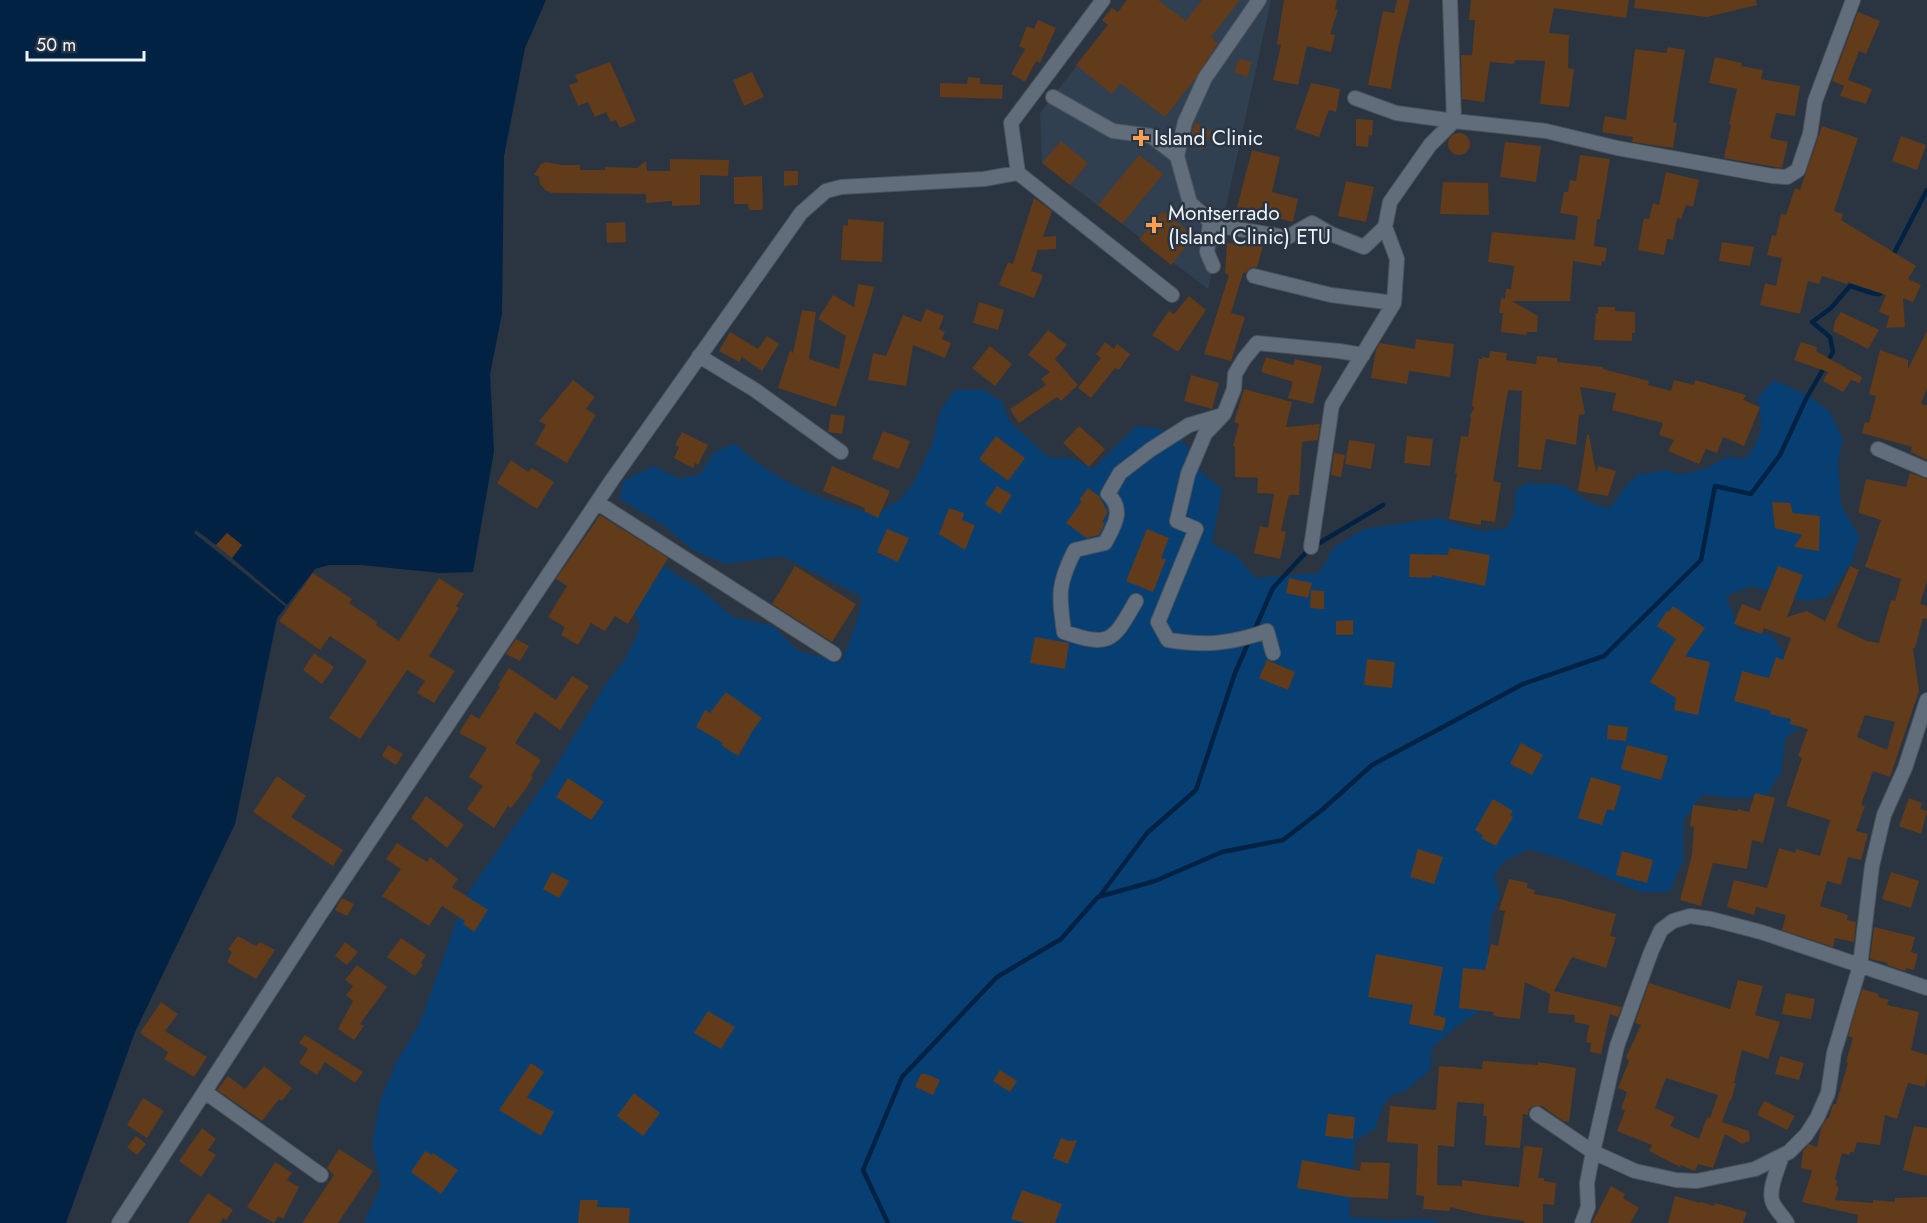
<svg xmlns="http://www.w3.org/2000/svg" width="1927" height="1223" font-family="Jost,sans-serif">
<rect width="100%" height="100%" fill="#2a3541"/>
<path fill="#314050" d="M1128,0H1271L1208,289L1042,163L1040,113Z"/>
<path fill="#083f72" d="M1774,380L1809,396L1829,411L1843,439L1838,460L1841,505L1859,537L1852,562L1828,597L1806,601L1751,586L1726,596L1739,630L1771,635L1788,659L1815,713L1785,739L1781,773L1765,797L1734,798L1702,795L1683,821V861L1669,892H1641L1571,862L1530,849L1503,862L1494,876L1500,897L1491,918L1488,952L1494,978L1481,1010L1457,1026L1432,1048L1430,1070L1405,1091L1390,1096L1382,1107L1375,1129L1355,1141L1349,1217L1387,1220L1433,1219L1438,1223H364L381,1185L372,1143L380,1101L397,1061L420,1023L465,897L549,777L608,681L625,659L641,626L635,614L610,584L618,531L675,574L700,589L733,617L773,626L797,650L841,663L857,622L862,597L782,556L725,564L691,549L665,526L620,499L623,481L653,466L680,479L700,474L714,453L734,443C773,480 823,503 876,514L902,498L915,481L933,442L940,411L955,390H984L1002,402L1009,421L1048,457L1074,459L1093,469L1137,426L1161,429L1186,444L1192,458L1205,476L1222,488L1212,544L1237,556L1255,578L1319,573L1334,547L1364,529L1438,518L1479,531L1506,529L1514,514L1516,490L1527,483L1564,485L1589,502L1609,509L1626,486L1637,475L1668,470L1681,475L1707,468L1727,457L1745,459C1762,437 1765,427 1757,399Z"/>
<path fill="#012242" d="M0,0H546L525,48L504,156L502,313L490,375L494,451L473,572L440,573L361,565H329L315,569L277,618L235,824L135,1032L66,1223H0Z"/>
<path fill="#2a3541" d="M196,530L216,545L227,533L242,545L232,558L287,605L286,607L194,533Z"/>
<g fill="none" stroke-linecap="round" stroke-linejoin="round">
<path stroke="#012242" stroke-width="4.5" d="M1892,257L1927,190
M1316,545L1383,505
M1254,631L1273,588L1309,549
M1099,897L1147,833L1196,790L1235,673L1250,639
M888,1223L863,1170L902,1077L997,977L1061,939L1098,897L1155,881L1222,852L1283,840L1322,810L1372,765L1523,684L1604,656L1701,560L1715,486L1751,494L1780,455L1806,399L1833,352L1830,337L1812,322L1831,308L1850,286L1875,294H1880L1881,289"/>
</g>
<path fill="#613b1a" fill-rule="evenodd" d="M1127,0H1158L1186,21L1202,0H1240L1211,37L1218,43L1195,79L1165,117L1120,83L1112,94L1076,65L1108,25L1102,20L1112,8L1118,12Z
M1284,0H1337L1335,9L1338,10L1330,34L1335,35L1331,52L1307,46L1298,85L1273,80L1281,45L1277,44Z
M1397,0H1410L1398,48L1391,89L1368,85L1383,11L1394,13Z
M1471,0H1629L1626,18L1554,8L1549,33L1569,35L1568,68L1574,69L1569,107L1540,104L1545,61L1515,60L1514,64L1490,62L1484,102L1462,99L1461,55H1472L1475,20H1469Z
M1635,0H1756L1757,5L1707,17L1634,8Z
M1858,12L1880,21L1866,54L1859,51L1848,80L1872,89L1866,104L1840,96L1844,86L1832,81Z
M1038,20L1056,28L1040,63L1036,61L1025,82L1011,74L1025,49L1019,46L1027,26L1034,29Z
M1668,47L1685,50L1673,122L1677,123L1673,148L1632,142L1633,137L1602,132L1605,116L1626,120L1635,49L1666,53Z
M1715,57L1742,63L1741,66L1763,70L1761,79L1800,86L1795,116L1776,113L1770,138L1788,142L1782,168L1724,158L1731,125L1729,124L1737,89L1709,83Z
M1239,59L1252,62L1247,77L1234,72Z
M610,62L636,121L620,128L616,120L611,122L606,112L595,117L588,102L578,106L569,85L578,82L575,75Z
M752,72L764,97L744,106L733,80Z
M968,77L980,78V84L1003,85L1002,99L940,97V83L967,84Z
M1311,83L1340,89L1336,112L1329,110L1319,137L1295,129Z
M1356,119L1373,120L1372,136L1369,135L1368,147L1356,146Z
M1195,122L1212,132L1202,150L1190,140Z
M1822,126L1858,138L1834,211L1843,214L1841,220L1916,266L1908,279L1921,285L1913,302L1903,298L1905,327L1886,328L1889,316L1879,312L1886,295L1848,282L1847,284L1822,276L1819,284L1808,281L1800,314L1760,305L1765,283L1776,286L1782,258L1767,255L1772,235L1776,236L1781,214L1786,215L1795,188L1800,190Z
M1448 144a11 11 0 1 1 22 0a11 11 0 1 1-22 0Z
M1901,136L1926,145L1917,170L1892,161Z
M1061,141L1088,163L1070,185L1042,163Z
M1505,142L1541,146L1536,182L1500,177Z
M1252,150L1280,157L1272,192L1298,199L1293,222L1253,212L1251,222L1234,219Z
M1139,155L1163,174L1122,224L1098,205Z
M1580,155L1610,159L1600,219H1597L1594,246L1607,248L1605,262L1602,261L1601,266L1573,261L1570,301H1512L1538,316L1537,332H1527L1526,335L1501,332L1503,313H1499L1501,298L1505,299L1506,289H1511L1514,266L1488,262L1492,232L1575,240L1578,216L1560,213L1564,192H1568L1570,180L1576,181Z
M670,159L729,160L728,176L700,175V205L672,206V201L646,203V194L552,193L545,190L540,184L539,176L534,175L541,164L546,162L561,165H580V170H605V167L637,168L646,161L647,171H670Z
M784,171H798V185L784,186Z
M1666,172L1699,180L1693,207L1686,205L1681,219L1677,218L1673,240L1667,239L1664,255L1638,250L1644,218L1649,219L1653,203L1659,205Z
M762,176L763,210H749L748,204H734V177Z
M1346,181L1374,187L1366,222L1338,216Z
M1443,182L1488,183L1489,215L1440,214Z
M1034,198L1052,211L1043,237L1056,236V249L1038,250L1031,271L1043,275L1034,298L999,285L1008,262L1013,264Z
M1163,211L1194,236L1171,265L1139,239Z
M848,219L884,222L882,262L841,260L843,225L848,226Z
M625,222L626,242L607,243L606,223Z
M1722,242L1754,247L1750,266L1719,261Z
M1227,243L1263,246L1257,267L1251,268L1245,273H1243L1231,313L1245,317L1231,361L1204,354L1229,275L1225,273Z
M858,284L874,287L870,303L836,407L778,388L790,350L793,353L802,310L816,312L809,359L839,369L846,336L818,319L833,295L854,307Z
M1189,296L1206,310L1178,352L1152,335L1169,311L1174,314Z
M979,302L1004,310L998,330L973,323Z
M1598,307H1615V311L1635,312V333H1632V341L1594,340L1596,313H1598Z
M926,309L944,316L939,329L945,332L942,339L951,343L945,358L913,345L906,386L868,380L873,353L886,356L903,315L921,322Z
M1841,312L1879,330L1868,349L1833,331L1835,321Z
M1048,330L1067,345L1055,359L1078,385L1061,401L1057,397L1019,423L1010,409L1046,385L1041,379L1050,372L1028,355Z
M1927,331V388L1921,404L1927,405V460L1911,452L1912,447L1862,433L1865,422L1869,423L1876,396L1869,394L1880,350L1908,360V369Z
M730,332L758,349L767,336L779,344L762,371L742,357L739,362L719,351Z
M1416,339L1454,344L1450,377L1409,371L1407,384L1371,378L1376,350L1380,343L1415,349Z
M1105,342L1114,349L1117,344L1130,354L1119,370L1115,368L1091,398L1078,388L1101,358L1096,354Z
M1801,342L1817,347L1816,351L1862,377L1860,383L1851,380L1843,392L1823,381L1828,372L1794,360Z
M990,346L1012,364L995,386L972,368Z
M1490,351L1507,353L1506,360L1536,364L1537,356L1557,358V362L1603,367V369L1649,381L1648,385L1671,391L1674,380L1694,385L1695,380L1746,395L1743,400L1760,407L1744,446L1723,437L1717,453L1706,449L1699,464L1668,451L1674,440L1659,435L1663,423L1612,410L1616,393L1580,387L1585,414L1579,415L1576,445L1546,439L1541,470L1518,467L1522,391L1508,390L1493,481L1501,483L1495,522L1481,520V525L1449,519L1457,473H1455L1461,436L1468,437L1471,418L1470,416L1474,408L1472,405L1479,359H1482V357L1489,358Z
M1266,357L1293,365L1295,359L1322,366L1313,404L1288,398L1293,382L1261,372Z
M1191,375L1219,383L1212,409L1184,401Z
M573,380L595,397L586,409L596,415L567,463L535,444L546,425L539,421Z
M1244,389L1292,402L1286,427L1320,424L1318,440L1302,442L1299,495H1289L1281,531L1286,532L1280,559L1254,553L1260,526L1268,528L1274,494L1257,493L1258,478L1235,477V446H1233L1239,424L1234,422Z
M831,414L845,416L842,434L828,432Z
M1079,426L1105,449L1089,467L1063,443Z
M883,431L910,441L899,469L872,459Z
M682,432L708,445L698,465L695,463L693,468L674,458L679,447L675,445Z
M1587,435H1589L1596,473L1598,466L1616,471L1608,496L1578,491Z
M996,436L1025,458L1008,481L979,459Z
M1407,436L1433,439L1430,466L1404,463Z
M1349,440L1375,444L1371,469L1345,464Z
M1334,453L1345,455L1341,477L1331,475Z
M511,460L528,472L532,468L554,482L537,509L497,483Z
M832,466L890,491L878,518L864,511L865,508L823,491Z
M1910,473L1927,479V581L1920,604L1927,606V619L1923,618L1915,648H1913L1919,691L1890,777L1873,771L1861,805L1865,806L1856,831L1868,834L1861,860L1848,857L1841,885L1827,881L1820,906L1848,915L1847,920L1856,922L1854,942L1835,938L1833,947L1782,930L1786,915L1756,907L1754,915L1727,907L1734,880L1767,888L1779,848L1795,853L1796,849L1820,856L1830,820L1786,806L1802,758L1798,756L1808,729L1790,724L1791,719L1770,714L1771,711L1734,701L1742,671L1769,678L1776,657L1783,660L1791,638L1764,628L1762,634L1734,624L1742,604L1760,611L1778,566L1803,575L1787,617L1807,611L1825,621L1850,566L1859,570L1837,627L1867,641L1879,643L1891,600L1895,601L1901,579L1865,567L1881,520L1859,513V509L1866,479L1906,487ZM1865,715L1895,722L1887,750L1857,737Z
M997,486L1012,495L1000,514L985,504Z
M1088,488L1099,496L1108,512L1102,522L1105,523L1099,535L1087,538L1066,523L1082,501L1079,500Z
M1772,502L1790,503L1793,513L1820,516L1819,551L1794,547L1802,535L1775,528Z
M949,508L964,513L962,520L975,525L965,550L939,534Z
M600,515L668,558L628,624L615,616L605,631L591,623L578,645L561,635L565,627L548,617L567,586L556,579Z
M887,529L909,538L898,562L877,552Z
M1147,529L1169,538L1161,558L1166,559L1153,592L1126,581Z
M227,533L242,545L232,558L216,545Z
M1449,548L1490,555L1485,586L1432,575L1431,578L1409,577L1410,554L1448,555Z
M795,566L856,604L832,642L772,604Z
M313,573L352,599L349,603L377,622L376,625L399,641L439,578L464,594L456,606L459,608L429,656L455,671L434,703L417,693L425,681L407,670L360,739L329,718L367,661L330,636L320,650L279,621Z
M1289,578L1312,583L1308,598L1286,593Z
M1311,590L1324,591V609L1310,608Z
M1673,606L1705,628L1685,656L1710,662L1698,715L1674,710L1676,698L1650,682L1676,639L1657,626L1667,611L1669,612Z
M1353,620V635H1336V621Z
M1035,637L1069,643L1065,669L1030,663Z
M516,639L529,646L520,661L506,654Z
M314,653L334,667L322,684L303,670Z
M1367,659L1395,662L1392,688L1364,685Z
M1267,660L1295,672L1288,690L1259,678Z
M509,668L556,700L572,676L589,686L560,730L535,712L515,743L541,760L531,776L533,777L525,790L511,808L508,806L494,828L467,809L483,786L469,777L487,748L459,733L471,714L479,719L500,687L498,685Z
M726,692L762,718L749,736H750L738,756L721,745L723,743L696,727L705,710L710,713Z
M1608,725L1628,727L1626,741L1607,739Z
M1521,743L1543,755L1532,775L1510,764Z
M388,745L403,754L396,765L382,756Z
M1627,745L1668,756L1661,780L1621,769Z
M277,776L306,796L291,817L343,850L333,866L253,812Z
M1591,777L1621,786L1614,811L1607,809L1602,825L1578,818Z
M568,778L604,802L591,820L556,797Z
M1755,793L1775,798L1763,843L1752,840L1747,869L1713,863L1701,906L1680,900L1692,855L1694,827L1690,826L1693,805L1738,811V809L1749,812Z
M426,796L464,825L447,848L411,818Z
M1909,798L1922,803L1920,809L1927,811L1921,834L1899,826Z
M1493,799L1513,811L1510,815L1513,817L1496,846L1481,838L1483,835L1475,830Z
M397,843L427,862L430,857L458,879L452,887L488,910L474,932L463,924L465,921L442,906L429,926L382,896L401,869L386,859Z
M1418,849L1443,857L1434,884L1410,877Z
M1622,851L1653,860L1647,883L1616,875Z
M552,872L569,881L559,898L543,889Z
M1891,872L1919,881L1911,908L1882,899Z
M1509,879L1528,883L1527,888L1535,890L1534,894L1560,899L1616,914L1610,936L1616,937L1606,968L1572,957L1554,991L1622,1007L1618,1017L1610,1014L1601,1054L1590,1052L1591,1043L1586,1042L1589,1025L1574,1022L1575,1015L1548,1013L1550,994L1525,982L1520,1019L1493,1016L1494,1012L1459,1008L1463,968L1485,970L1491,944L1498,946L1505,911L1499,910Z
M342,898L354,904L347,916L335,910Z
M1874,927L1915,937L1911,952L1918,954L1914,970L1906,968L1905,971L1887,965L1888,963L1870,959Z
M238,936L256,946L260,942L275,950L256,979L227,962L232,952L228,949Z
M401,938L426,955L421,963L423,965L415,976L387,957Z
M345,942L358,952L347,965L335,956Z
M1376,954L1443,967L1434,1015L1446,1018L1443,1031L1409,1024L1413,1005L1368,997Z
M357,965L387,987L360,1024L364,1026L354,1040L338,1029L353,1001L346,995L353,986L345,980Z
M1738,980L1763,986L1755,1015L1780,1022L1768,1059L1742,1050L1734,1083H1736L1731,1101L1730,1100L1722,1122L1749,1131L1750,1138L1749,1141L1742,1144L1725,1134L1713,1168L1698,1164L1695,1171L1681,1165L1680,1167L1649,1151L1652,1145L1617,1131L1625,1111L1621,1109L1627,1092L1618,1088L1629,1061L1626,1057L1641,1025L1635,1023L1649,983L1730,1009ZM1666,1078L1718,1095L1710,1118L1707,1117L1699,1139L1670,1126L1675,1117L1655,1108Z
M1862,989L1879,994L1878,997L1889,1000L1887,1005L1919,1012L1911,1050L1927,1055V1078L1925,1087L1908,1083L1897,1119L1885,1115L1880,1145L1857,1142L1854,1152H1851L1849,1155L1842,1153L1835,1179L1837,1180L1836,1186L1839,1187L1835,1200L1873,1203V1200L1895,1202V1198L1927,1197V1223H1857L1858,1215L1802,1202L1812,1171L1801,1168L1803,1151L1809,1144L1817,1147L1821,1128L1827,1118H1829L1833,1104H1836L1848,1063L1846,1062L1853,1038L1848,1036Z
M1786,993L1815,999L1811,1019L1782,1014Z
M161,1002L178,1014L165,1031L207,1057L194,1077L164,1059L168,1052L140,1033Z
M708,1011L735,1027L721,1049L694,1033Z
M305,1035L363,1072L355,1083L325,1062L317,1075L299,1063L308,1049L299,1043Z
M1780,1056L1804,1063L1799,1080L1775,1074Z
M1483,1061L1538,1065V1062L1576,1068L1569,1122L1563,1121L1542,1106H1534L1529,1109L1528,1115L1523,1114L1520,1148L1485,1145L1487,1116H1483L1484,1104L1457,1102L1454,1147L1438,1145L1437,1185L1462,1186V1180L1519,1187L1524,1146L1543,1148L1538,1178H1544V1181L1556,1183L1554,1205L1543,1204V1223H1524V1221L1478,1214L1450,1207V1211L1423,1209L1424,1196L1416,1195L1418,1144L1387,1142L1390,1106L1436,1110L1439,1066L1482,1069Z
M531,1063L544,1072L527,1097L554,1112L541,1136L499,1110Z
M264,1066L292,1088L282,1101L279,1099L262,1121L217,1090L228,1076L245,1089Z
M1000,1070L1017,1081L1010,1092L993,1081Z
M921,1074H926L940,1080L933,1095L915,1087Z
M634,1093L660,1113L643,1136L617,1116Z
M143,1098L164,1111L147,1138L127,1125Z
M1764,1101L1795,1116L1787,1130L1757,1115Z
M1328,1114L1355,1117L1353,1139L1325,1136Z
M1914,1126L1927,1128V1176L1903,1170Z
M202,1128L216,1139L208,1150L216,1155L201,1177L179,1161Z
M136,1136L146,1144L137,1155L127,1147Z
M1061,1138L1069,1141L1077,1140L1068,1164L1053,1158Z
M339,1149L373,1171L338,1223H302L334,1175L327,1168Z
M425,1151L432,1155L433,1153L458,1170L441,1194L411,1172Z
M1302,1160L1360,1171L1361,1162L1390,1163L1388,1199L1348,1197L1297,1188Z
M275,1162L292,1173L287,1180L299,1187L283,1219L278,1216L274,1223L247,1207Z
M1611,1186L1625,1194L1623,1198L1639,1208L1630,1223H1592Z
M1022,1190L1062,1204L1055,1223H1025L1011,1219Z
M208,1193L233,1210L226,1220L223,1218L220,1223H188Z
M1675,1196L1700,1203L1701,1202L1714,1206L1715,1203L1747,1212L1743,1223H1668Z
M580,1200H598L597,1207L630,1208L629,1223H578Z"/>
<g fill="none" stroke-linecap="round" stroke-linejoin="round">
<defs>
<path id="street" d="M1103,0L1011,123L1018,173L1172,295
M1053,97L1113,131L1151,136L1177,156
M1355,98L1396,113L1454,121L1450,0
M1222,226C1243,231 1264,232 1286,238L1312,223L1331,234L1364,247L1385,227
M1213,266L1207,252L1210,221L1190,203L1177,156L1185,122L1205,78L1259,0
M1254,276L1331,295L1394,303
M699,356L755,390L841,452
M1878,449L1927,470
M598,503L834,654
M1311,547L1332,405L1394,303L1397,259L1385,227L1390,202L1430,145L1454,121L1546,131L1617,148L1772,176L1787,177L1798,170L1810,134L1815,101L1853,0
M1136,601C1113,641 1111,648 1064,632C1059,595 1057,585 1075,550L1105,543C1114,526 1125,510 1108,494L1120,473L1150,450L1189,425L1223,415
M1273,653L1267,631C1230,644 1206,646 1168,640L1158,622L1196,529L1177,521L1188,474L1205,434L1224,414L1234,389L1235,374L1244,359L1257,343L1339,351L1363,355
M205,1092L321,1175
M1537,1114L1593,1152L1635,1171L1676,1180L1697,1181L1755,1169L1789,1152L1806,1135L1817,1118L1828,1093L1834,1053L1860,966L1872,866L1884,815L1905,768L1927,700
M1782,1156C1778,1169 1767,1191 1773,1203C1776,1210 1783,1216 1787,1223
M119,1223L319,916L612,480L801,213L826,191L841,187L984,179L1018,173
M1582,1223L1588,1207L1587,1183L1593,1152L1617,1046L1651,952L1661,930L1673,921L1690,916L1711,919L1761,932L1927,988"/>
</defs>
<use href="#street" stroke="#4b545e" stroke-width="16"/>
<use href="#street" stroke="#616d7a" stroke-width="14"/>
</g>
<g fill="#fa9f4f" stroke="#2a3541" stroke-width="2">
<path d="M1138 129h6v6h6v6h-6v6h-6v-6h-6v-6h6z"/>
<path d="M1151 216h6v6h6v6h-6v6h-6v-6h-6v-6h6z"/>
</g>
<g text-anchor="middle" stroke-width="5" stroke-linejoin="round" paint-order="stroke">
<g font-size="21" fill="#ecf2fa" stroke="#2a3541" text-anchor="start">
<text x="1154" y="145">Island Clinic</text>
<text x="1168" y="220">Montserrado<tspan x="1168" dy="24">(Island Clinic) ETU</tspan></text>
</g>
</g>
<path d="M27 51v9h117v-9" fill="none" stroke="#ecf2fa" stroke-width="3"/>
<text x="36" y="51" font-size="18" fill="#ecf2fa" stroke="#2a3541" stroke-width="4.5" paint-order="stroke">50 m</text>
</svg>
